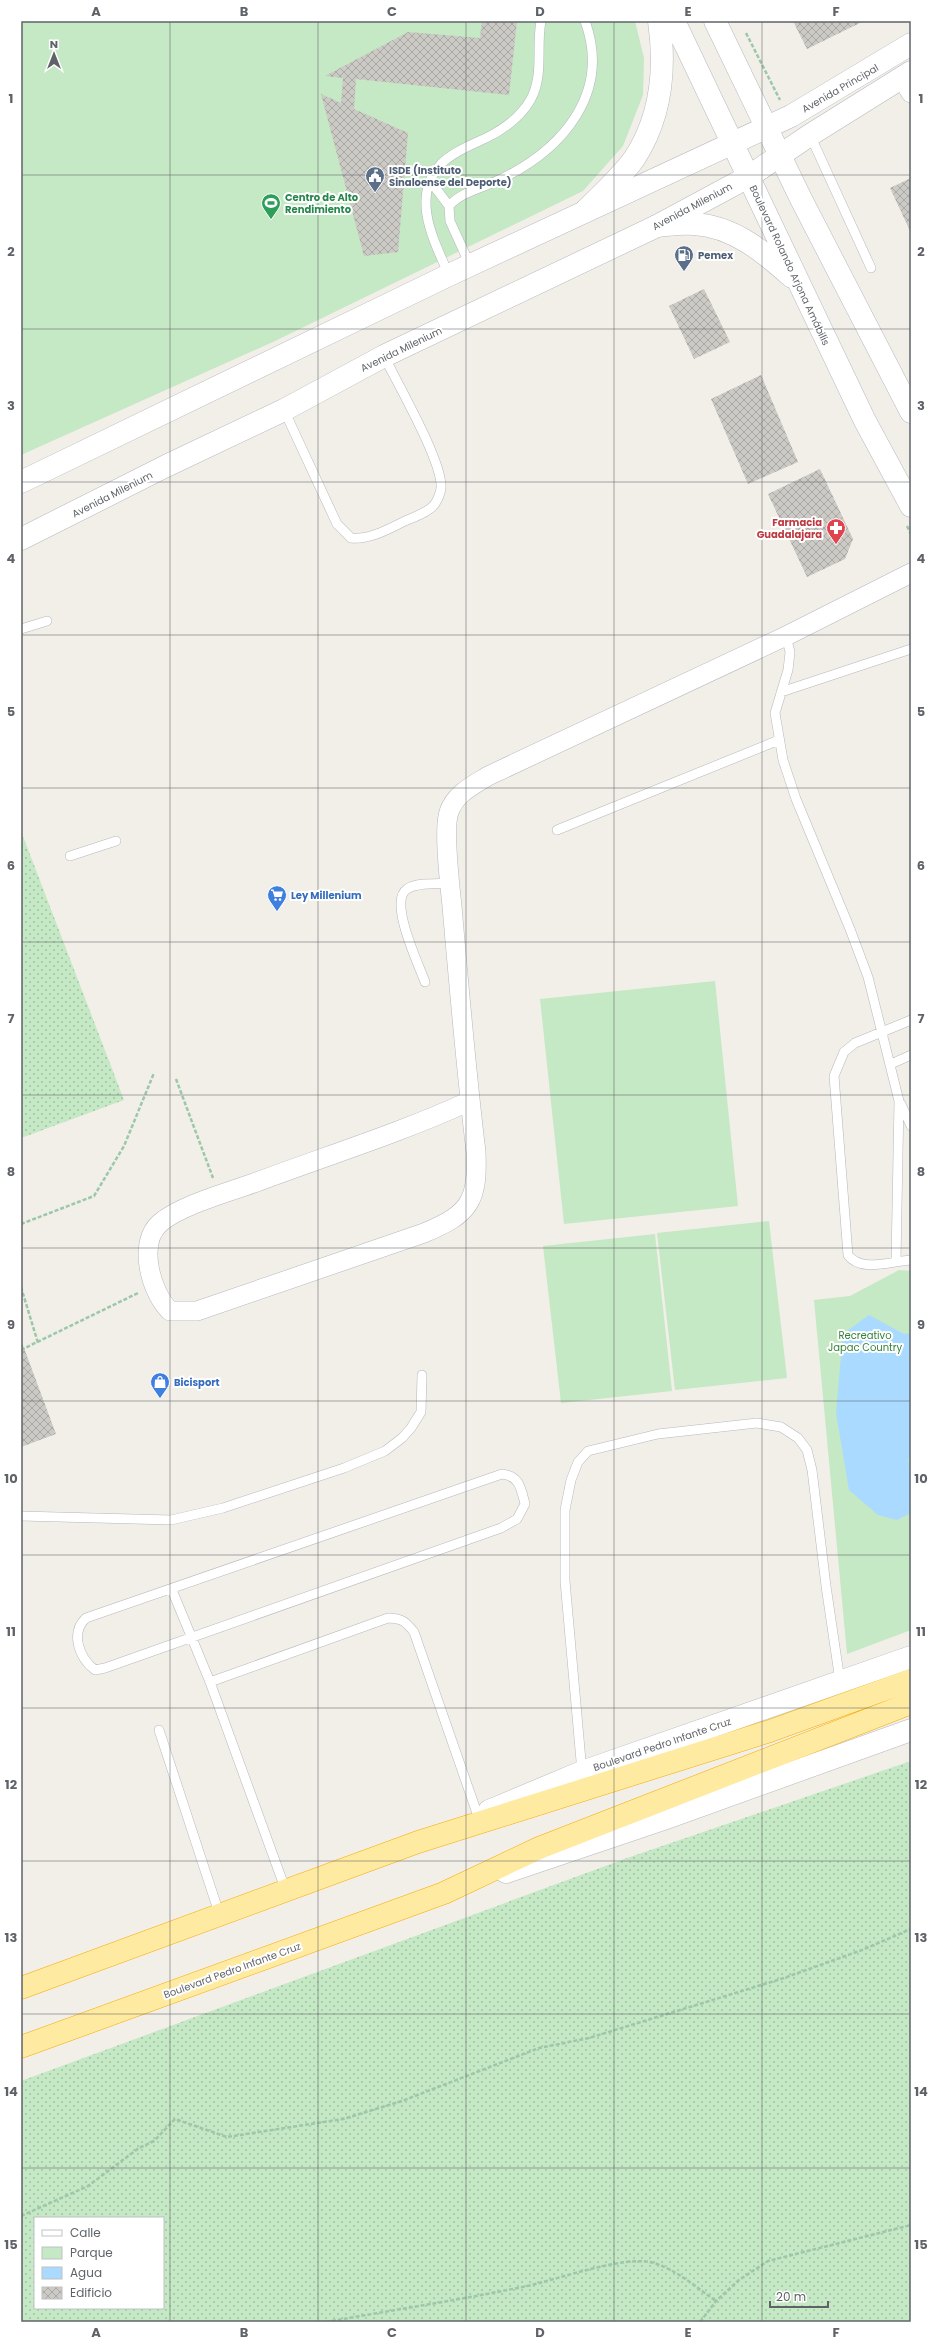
<svg xmlns="http://www.w3.org/2000/svg" width="932" height="2343" font-family="Poppins,sans-serif">
<defs>
<pattern id="grass-dots" width="8" height="8" patternUnits="userSpaceOnUse"><rect width="8" height="8" fill="#c5e8c5"/><path d="M2 2h.1M6 6h.1" fill="none" stroke="#a3c0a4" stroke-width="1.8" stroke-linecap="round"/></pattern>
<pattern id="building-cross-hatch" width="8" height="8" patternUnits="userSpaceOnUse"><rect width="8" height="8" fill="#cccac5"/><path d="M0 0l8 8M0 8l8-8" fill="none" stroke="#a9a8a4"/></pattern>
</defs>
<rect width="100%" height="100%" fill="#f1efe8"/>
<path fill="url(#grass-dots)" fill-rule="evenodd" d="M21,831L124,1100L21,1138Z
M911,1761V2322H21V2081L630,1857ZM35,2218H163V2308H35Z"/>
<path fill="#c5e8c5" d="M21,21H635L644,58L643,95L623,146L583,191L275,341L21,455Z
M715,981L738,1206L564,1224L540,999Z
M769,1221L787,1378L675,1390L657,1233Z
M655,1234L672,1391L561,1403L543,1246Z
M899,1270L911,1271V1630L847,1654L814,1300L850,1296Z"/>
<path fill="#aadaff" d="M869,1315L904,1334L911,1333V1457L908,1459L911,1478V1513L897,1520L878,1515L849,1490L836,1413L843,1334Z"/>
<path fill="url(#building-cross-hatch)" d="M482,21H517L509,95L356,79L354,109L408,133L398,252L364,256L321,94L341,103L343,78L325,76L408,32L480,38Z
M793,21H864L807,49Z
M911,178V233L890,188Z
M704,289L730,342L694,359L669,306Z
M761,375L798,462L748,484L711,399Z
M820,469L853,539L845,559L807,577L768,494Z
M21,1340L56,1434L21,1447Z"/>
<g fill="none" stroke-linecap="round" stroke-linejoin="round">
<defs>
<path id="service" d="M810,135L871,268
M431,182L449,206
M470,265L450,221L449,206C462,191 486,187 503,178C564,148 611,92 585,21
M449,275C434,241 410,197 441,164C453,152 471,145 486,138C504,129 521,117 531,99C544,74 536,47 541,21
M284,410L337,524L351,538C370,540 388,529 405,521C414,517 432,511 436,502C438,499 441,491 441,488C443,462 397,383 384,356
M21,629L47,621
M786,636L790,652L788,670L775,713L783,760L796,799L850,929L868,977L899,1101L896,1261
M781,692L911,649
M557,830L779,740
M70,856L116,841
M425,982C419,965 388,901 407,889C417,882 438,884 450,883
M911,1020L855,1043L844,1052L834,1076L848,1255C861,1273 892,1261 911,1260
M891,1064L911,1055
M901,1104L911,1126
M502,1474C520,1476 521,1489 525,1504L517,1519L501,1528L105,1668L95,1670C79,1658 70,1633 86,1618Z
M21,1516L171,1520L223,1508L344,1468L385,1451L402,1438L411,1428L421,1412L422,1375
M172,1590L210,1682L286,1891
M210,1682L388,1618C402,1618 406,1622 414,1632L478,1816
M159,1730L220,1916
M582,1772L565,1581V1510L571,1480L578,1462L588,1451L658,1434L757,1423L781,1427L798,1438L807,1450L812,1470L826,1586L840,1681"/>
<path id="minor" d="M902,78L911,93
M470,1101C400,1133 326,1156 254,1183C228,1192 179,1206 160,1223C137,1243 151,1293 170,1311H197L424,1233C470,1214 478,1201 476,1152C466,1070 459,988 452,906C450,887 443,828 449,812C455,794 472,786 488,776L786,636L911,573"/>
<path id="tertiary" d="M21,482L449,275L791,116L911,44
M21,539L166,466L284,410L384,356L657,226L748,177L810,135L911,72
M489,1811L582,1772L911,1657
M506,1872L666,1818L911,1730"/>
<path id="secondary" d="M674,21L865,421L911,506
M715,21L801,199L911,412
M586,210C602,194 620,178 634,159C661,118 666,69 659,21
M657,226C669,225 682,223 694,224C733,226 764,252 792,277"/>
<path id="trunk" d="M21,1988L418,1842L770,1731L911,1680
M21,2047L444,1893L539,1848L911,1703"/>
</defs>
<use href="#service" stroke="#b5b8bc" stroke-width="10"/>
<use href="#minor" stroke="#b5b8bc" stroke-width="20"/>
<use href="#tertiary" stroke="#b5b8bc" stroke-width="23"/>
<use href="#secondary" stroke="#b6babf" stroke-width="23"/>
<use href="#trunk" stroke="#f9ab00" stroke-width="23"/>
<path stroke="#9cc7a9" stroke-width="2.5" stroke-dasharray="4 2" stroke-linecap="butt" d="M746,33L780,100
M907,526L911,534
M176,1079L213,1178
M21,1224L94,1196L124,1146L154,1073
M21,1287L38,1343
M21,1350L138,1293
M21,2216L88,2186L139,2148L154,2141L175,2119L227,2137L343,2119L402,2101L539,2048L589,2038L784,1978L862,1950L911,1929
M326,2322C393,2310 460,2300 527,2286C556,2280 627,2254 654,2263C677,2270 697,2288 716,2301
M700,2322L716,2301L739,2280L768,2261L911,2225"/>
<use href="#service" stroke="#fff" stroke-width="9"/>
<use href="#minor" stroke="#fff" stroke-width="19"/>
<use href="#tertiary" stroke="#fff" stroke-width="22"/>
<use href="#secondary" stroke="#fff" stroke-width="22"/>
<use href="#trunk" stroke="#feeaa1" stroke-width="22"/>
</g>
<path fill="none" stroke="#5f6368" stroke-width="1" stroke-opacity="0.55" d="M170,21V2322M318,21V2322M466,21V2322M614,21V2322M762,21V2322M21,175H911M21,329H911M21,482H911M21,635H911M21,788H911M21,942H911M21,1095H911M21,1248H911M21,1401H911M21,1555H911M21,1708H911M21,1861H911M21,2014H911M21,2168H911"/>
<defs>
<symbol id="civic-pin" viewBox="-11 -11 22 30"><path d="M0 17L-7.5 6A9.5 9.5 0 1 1 7.5 6Z" fill="#5c6f8a" stroke="#fff"/><path d="M-.6-6.5H3V-4.5H.6V-3L4-1V1h2V6H-6V1h2V-1L-.6-3ZM-1.2 2.5V6h2.4V2.5Z" fill="#fff"/></symbol>
<symbol id="stadium-pin" viewBox="-11 -11 22 30"><path d="M0 17L-7.5 6A9.5 9.5 0 1 1 7.5 6Z" fill="#2e9e5b" stroke="#fff"/><path d="M0-5a6.5 5 0 1 0 0 10a6.5 5 0 1 0 0-10ZM-3.5-1.8h7v3.6h-7Z" fill="#fff"/></symbol>
<symbol id="fuel-pin" viewBox="-11 -11 22 30"><path d="M0 17L-7.5 6A9.5 9.5 0 1 1 7.5 6Z" fill="#5c6f8a" stroke="#fff"/><path d="M-5.5-6h7V0h2V4h1.3V-2.5L3-4.5l.8-.8L6-3V5H2.5V1h-1V6h-7ZM-4.2-4.7v3.2H.2V-4.7Z" fill="#fff"/></symbol>
<symbol id="pharmacy-pin" viewBox="-11 -11 22 30"><path d="M0 17L-7.5 6A9.5 9.5 0 1 1 7.5 6Z" fill="#e0444e" stroke="#fff"/><path d="M-2-6h4v4h4v4h-4v4h-4v-4h-4v-4h4Z" fill="#fff"/></symbol>
<symbol id="supermarket-pin" viewBox="-11 -11 22 30"><path d="M0 17L-7.5 6A9.5 9.5 0 1 1 7.5 6Z" fill="#3f7fe0" stroke="#fff"/><path d="M-6-5.5h2.5l.6 2H6L4.5 2H-2.5L-4.4-4H-6ZM-1.5 3.2a1.3 1.3 0 1 0 .1 0ZM3 3.2a1.3 1.3 0 1 0 .1 0Z" fill="#fff"/></symbol>
<symbol id="shop-pin" viewBox="-11 -11 22 30"><path d="M0 17L-7.5 6A9.5 9.5 0 1 1 7.5 6Z" fill="#3f7fe0" stroke="#fff"/><path d="M-5-2.5h2.3a2.7 3.5 0 0 1 5.4 0H5L5.5 6h-11ZM-1.5-2.5h3a1.5 2.3 0 0 0-3 0Z" fill="#fff"/></symbol>
</defs>
<g fill-rule="evenodd">
<use href="#civic-pin" x="364" y="165" width="22" height="30"/>
<use href="#stadium-pin" x="260" y="192" width="22" height="30"/>
<use href="#fuel-pin" x="673" y="244" width="22" height="30"/>
<use href="#pharmacy-pin" x="825" y="517" width="22" height="30"/>
<use href="#supermarket-pin" x="266" y="884" width="22" height="30"/>
<use href="#shop-pin" x="149" y="1371" width="22" height="30"/>
</g>
<g text-anchor="middle" stroke-width="4" stroke-linejoin="round" paint-order="stroke">
<g font-size="10" fill="#5f6368" stroke="#fff">
<text transform="translate(840 88) rotate(-30)" y="4">Avenida Principal</text>
<text transform="translate(692 206) rotate(-28)" y="4">Avenida Milenium</text>
<text transform="translate(790 265) rotate(65)" y="4">Boulevard Rolando Arjona Amábilis</text>
<text transform="translate(401 349) rotate(-26)" y="4">Avenida Milenium</text>
<text transform="translate(112 494) rotate(-27)" y="4">Avenida Milenium</text>
<text transform="translate(662 1744) rotate(-19)" y="4">Boulevard Pedro Infante Cruz</text>
<text transform="translate(232 1970) rotate(-20)" y="4">Boulevard Pedro Infante Cruz</text>
</g>
<g font-size="10" font-weight="bold" fill="#4e5e75" stroke="#fff" text-anchor="start">
<text x="389" y="174">ISDE (Instituto<tspan x="389" dy="12">Sinaloense del Deporte)</tspan></text>
<text x="698" y="259">Pemex</text>
</g>
<g font-size="10" font-weight="bold" fill="#27864d" stroke="#fff" text-anchor="start">
<text x="285" y="201">Centro de Alto<tspan x="285" dy="12">Rendimiento</tspan></text>
</g>
<g font-size="10" font-weight="bold" fill="#be3a42" stroke="#fff" text-anchor="end">
<text x="822" y="526">Farmacia<tspan x="822" dy="12">Guadalajara</tspan></text>
</g>
<g font-size="10" font-weight="bold" fill="#366cbe" stroke="#fff" text-anchor="start">
<text x="291" y="899">Ley Millenium</text>
<text x="174" y="1386">Bicisport</text>
</g>
<g font-size="10" fill="#348238" stroke="#fff">
<text x="865" y="1339">Recreativo<tspan x="865" dy="12">Japac Country</tspan></text>
</g>
</g>
<rect width="932" height="2343" fill="none" stroke="#ffffff" stroke-width="44"/>
<rect x="34" y="2217" width="130" height="92" fill="#ffffff" stroke="#bfc1c3"/>
<rect x="42" y="2230" width="20" height="6" fill="#ffffff" stroke="#bfc1c3"/>
<text x="70" y="2237" font-size="12" fill="#5f6368">Calle</text>
<rect x="42" y="2247" width="20" height="12" fill="#c5e8c5" stroke="#bfc1c3"/>
<text x="70" y="2257" font-size="12" fill="#5f6368">Parque</text>
<rect x="42" y="2267" width="20" height="12" fill="#aadaff" stroke="#bfc1c3"/>
<text x="70" y="2277" font-size="12" fill="#5f6368">Agua</text>
<rect x="42" y="2287" width="20" height="12" fill="url(#building-cross-hatch)" stroke="#bfc1c3"/>
<text x="70" y="2297" font-size="12" fill="#5f6368">Edificio</text>
<g transform="translate(54 54)" stroke="#ffffff" stroke-width="3" paint-order="stroke">
<path d="M0-3L7 15L0 10L-7 15Z" fill="#5f6368"/>
<text y="-6" font-size="11" font-weight="bold" text-anchor="middle" fill="#5f6368">N</text>
</g>
<path d="M770 2301v6h58v-6" fill="none" stroke="#5f6368" stroke-width="2"/>
<text x="776" y="2301" font-size="12" fill="#5f6368" stroke="#ffffff" stroke-width="3" paint-order="stroke">20 m</text>
<rect x="22" y="22" width="888" height="2299" fill="none" stroke="#5f6368" stroke-width="1.5"/>
<g font-size="13" text-anchor="middle" font-weight="bold" fill="#5f6368">
<text x="96" y="16">A</text>
<text x="244" y="16">B</text>
<text x="392" y="16">C</text>
<text x="540" y="16">D</text>
<text x="688" y="16">E</text>
<text x="836" y="16">F</text>
<text x="11" y="103">1</text>
<text x="921" y="103">1</text>
<text x="11" y="256">2</text>
<text x="921" y="256">2</text>
<text x="11" y="410">3</text>
<text x="921" y="410">3</text>
<text x="11" y="563">4</text>
<text x="921" y="563">4</text>
<text x="11" y="716">5</text>
<text x="921" y="716">5</text>
<text x="11" y="870">6</text>
<text x="921" y="870">6</text>
<text x="11" y="1023">7</text>
<text x="921" y="1023">7</text>
<text x="11" y="1176">8</text>
<text x="921" y="1176">8</text>
<text x="11" y="1329">9</text>
<text x="921" y="1329">9</text>
<text x="11" y="1483">10</text>
<text x="921" y="1483">10</text>
<text x="11" y="1636">11</text>
<text x="921" y="1636">11</text>
<text x="11" y="1789">12</text>
<text x="921" y="1789">12</text>
<text x="11" y="1942">13</text>
<text x="921" y="1942">13</text>
<text x="11" y="2096">14</text>
<text x="921" y="2096">14</text>
<text x="11" y="2249">15</text>
<text x="921" y="2249">15</text>
<text x="96" y="2337">A</text>
<text x="244" y="2337">B</text>
<text x="392" y="2337">C</text>
<text x="540" y="2337">D</text>
<text x="688" y="2337">E</text>
<text x="836" y="2337">F</text>
</g>
</svg>
